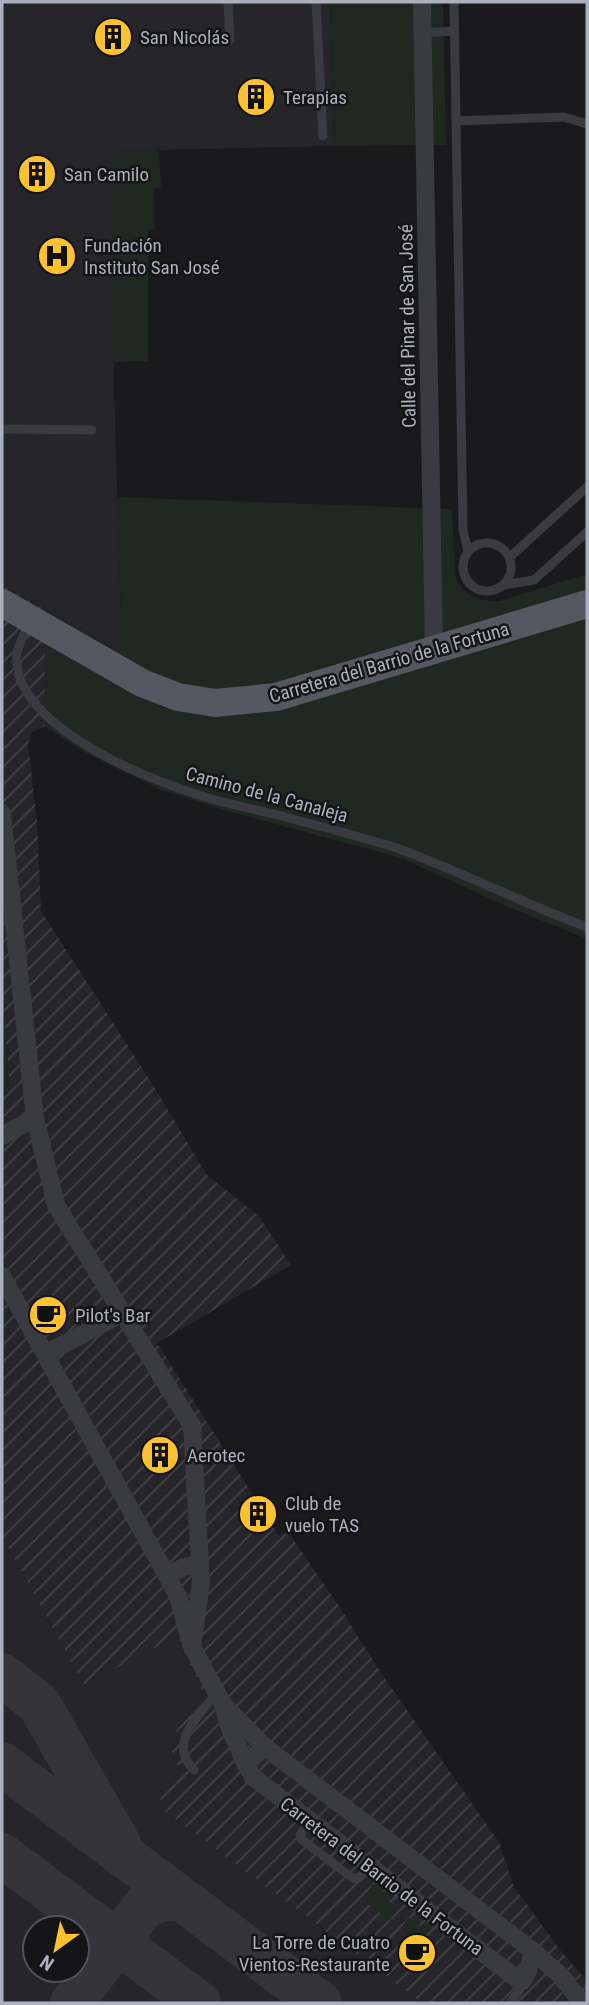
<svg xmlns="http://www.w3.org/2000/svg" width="589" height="2005" font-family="'Roboto Condensed',sans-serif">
<defs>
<pattern id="industrial-furrows" width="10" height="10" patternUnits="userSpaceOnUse" patternTransform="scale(1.75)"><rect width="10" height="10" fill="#262529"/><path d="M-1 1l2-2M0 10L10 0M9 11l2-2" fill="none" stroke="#434246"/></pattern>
</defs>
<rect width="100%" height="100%" fill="#1a191c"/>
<path fill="#262529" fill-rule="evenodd" d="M2,2H330L334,146L113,151L114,383L122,652L2,585Z
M2,1536L84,1685L176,1635L204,1695L177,1728L174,1737L172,1751L175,1762L183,1772L163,1810L422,2003H2ZM35,1928H77V1970H35Z"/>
<path fill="url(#industrial-furrows)" d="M2,585L46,610L45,726L32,732L28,744L37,821L41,911L148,1077L207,1175L259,1216L291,1265L157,1343L279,1536L288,1532L339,1606L379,1670L499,1842L514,1887L561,1951L587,1981V2003H422L163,1810L165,1805L158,1796L182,1772L175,1762L172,1751L174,1737L177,1729L204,1695L177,1636L84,1685L2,1536Z"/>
<path fill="#1f2821" d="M330,2H443L446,145L334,146Z
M159,150L161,188H154L155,229H148V361L114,362L113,151Z
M117,497L452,509L455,575C462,595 478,602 499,601L587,574V939L508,907L401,858L231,812L161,790L80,750L45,726L46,610L122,651Z
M2,996L10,1087L2,1092Z
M373,1884L387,1894L388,1901L398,1909L390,1921L362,1899Z
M409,1917L420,1926H428L427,1932L419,1942L401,1928Z"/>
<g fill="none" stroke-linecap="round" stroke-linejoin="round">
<path stroke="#34343a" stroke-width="44" d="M2,1675L39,1704L119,1844
M2,1764L320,2003
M2,1855L199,2003
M72,2003L143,1908C156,1899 166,1898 182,1900"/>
<path stroke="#3a3b41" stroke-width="9" d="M228,2L230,40
M316,2L323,136
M454,2L463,530L468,551
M423,33L454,31
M456,121L564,117L587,124
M2,429L92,430
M463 567a24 24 0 1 1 48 0a24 24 0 1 1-48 0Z
M509,558L587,487
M503,585L534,580L587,532
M29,624C25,633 19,643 17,653C10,725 145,778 199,795C226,804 254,809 282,816C319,826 357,836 394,847C460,871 522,903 587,927
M194,1770C166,1743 200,1716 216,1693
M308,1820L300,1836L301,1839L351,1877L356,1879L365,1873L370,1866
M510,2003L519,1991L523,1981"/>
<path stroke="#3a3b41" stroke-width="18" d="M422,2L434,650
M2,813L35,1118L56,1205L192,1426L201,1583L192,1647
M2,1136L35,1118
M2,1276L178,1596L192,1647L223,1704L229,1726L246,1765
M45,1354L123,1313
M168,1575L184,1567L200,1564
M225,1706L265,1747
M533,1951L528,1970L523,1981L517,1979L253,1777L246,1765L253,1757L265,1747L533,1951L561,1976L582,2003"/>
<path stroke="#565861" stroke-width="28" d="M2,603L142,683L178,697L215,703L276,697L587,604"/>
</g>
<defs>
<symbol id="building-disc" viewBox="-11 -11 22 22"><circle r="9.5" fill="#ffc22f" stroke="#151417"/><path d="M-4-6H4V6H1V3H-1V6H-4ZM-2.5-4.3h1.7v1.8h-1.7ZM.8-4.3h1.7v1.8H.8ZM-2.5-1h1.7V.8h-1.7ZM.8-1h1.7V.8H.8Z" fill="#111"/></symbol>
<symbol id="hospital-disc" viewBox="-11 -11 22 22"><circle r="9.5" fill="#ffc22f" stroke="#151417"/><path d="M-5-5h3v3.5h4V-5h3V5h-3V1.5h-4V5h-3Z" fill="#111"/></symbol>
<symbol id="cafe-disc" viewBox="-11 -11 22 22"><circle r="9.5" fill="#ffc22f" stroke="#151417"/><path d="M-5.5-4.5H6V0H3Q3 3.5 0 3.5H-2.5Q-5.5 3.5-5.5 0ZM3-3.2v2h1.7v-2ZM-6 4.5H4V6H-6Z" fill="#111"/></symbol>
</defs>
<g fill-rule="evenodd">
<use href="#building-disc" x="91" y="15" width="44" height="44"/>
<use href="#building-disc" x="234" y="75" width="44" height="44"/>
<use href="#building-disc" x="15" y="152" width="44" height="44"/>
<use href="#hospital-disc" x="35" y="234" width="44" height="44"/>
<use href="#cafe-disc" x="26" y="1293" width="44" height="44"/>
<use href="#building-disc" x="138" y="1433" width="44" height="44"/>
<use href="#building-disc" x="236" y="1492" width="44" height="44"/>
<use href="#cafe-disc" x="395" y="1931" width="44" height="44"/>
</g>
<g text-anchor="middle" stroke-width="5" stroke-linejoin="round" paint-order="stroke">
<g font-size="19" fill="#abb0bc" stroke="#151417" text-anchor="start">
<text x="140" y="44">San Nicolás</text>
<text x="283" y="104">Terapias</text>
<text x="64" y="181">San Camilo</text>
<text x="84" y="252">Fundación<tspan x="84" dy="22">Instituto San José</tspan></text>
<text x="75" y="1322">Pilot's Bar</text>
<text x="187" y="1462">Aerotec</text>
<text x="285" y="1510">Club de<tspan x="285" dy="22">vuelo TAS</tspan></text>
<text x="390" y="1949" text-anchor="end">La Torre de Cuatro<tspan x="390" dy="22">Vientos-Restaurante</tspan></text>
</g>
<g font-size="19" fill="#abb0bc" stroke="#151417">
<text transform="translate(407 326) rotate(-91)" y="7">Calle del Pinar de San José</text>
<text transform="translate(389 662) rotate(-16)" y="7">Carretera del Barrio de la Fortuna</text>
<text transform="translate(267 794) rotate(15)" y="7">Camino de la Canaleja</text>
<text transform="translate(382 1876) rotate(37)" y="7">Carretera del Barrio de la Fortuna</text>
</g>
</g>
<rect width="589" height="2005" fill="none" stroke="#abb0bc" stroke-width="7"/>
<g transform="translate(56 1949) rotate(213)"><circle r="33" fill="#151417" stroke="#515259" stroke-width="2"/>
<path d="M0-5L12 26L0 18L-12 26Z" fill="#ffc22f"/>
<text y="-10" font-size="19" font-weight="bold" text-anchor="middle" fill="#abb0bc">N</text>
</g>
</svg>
